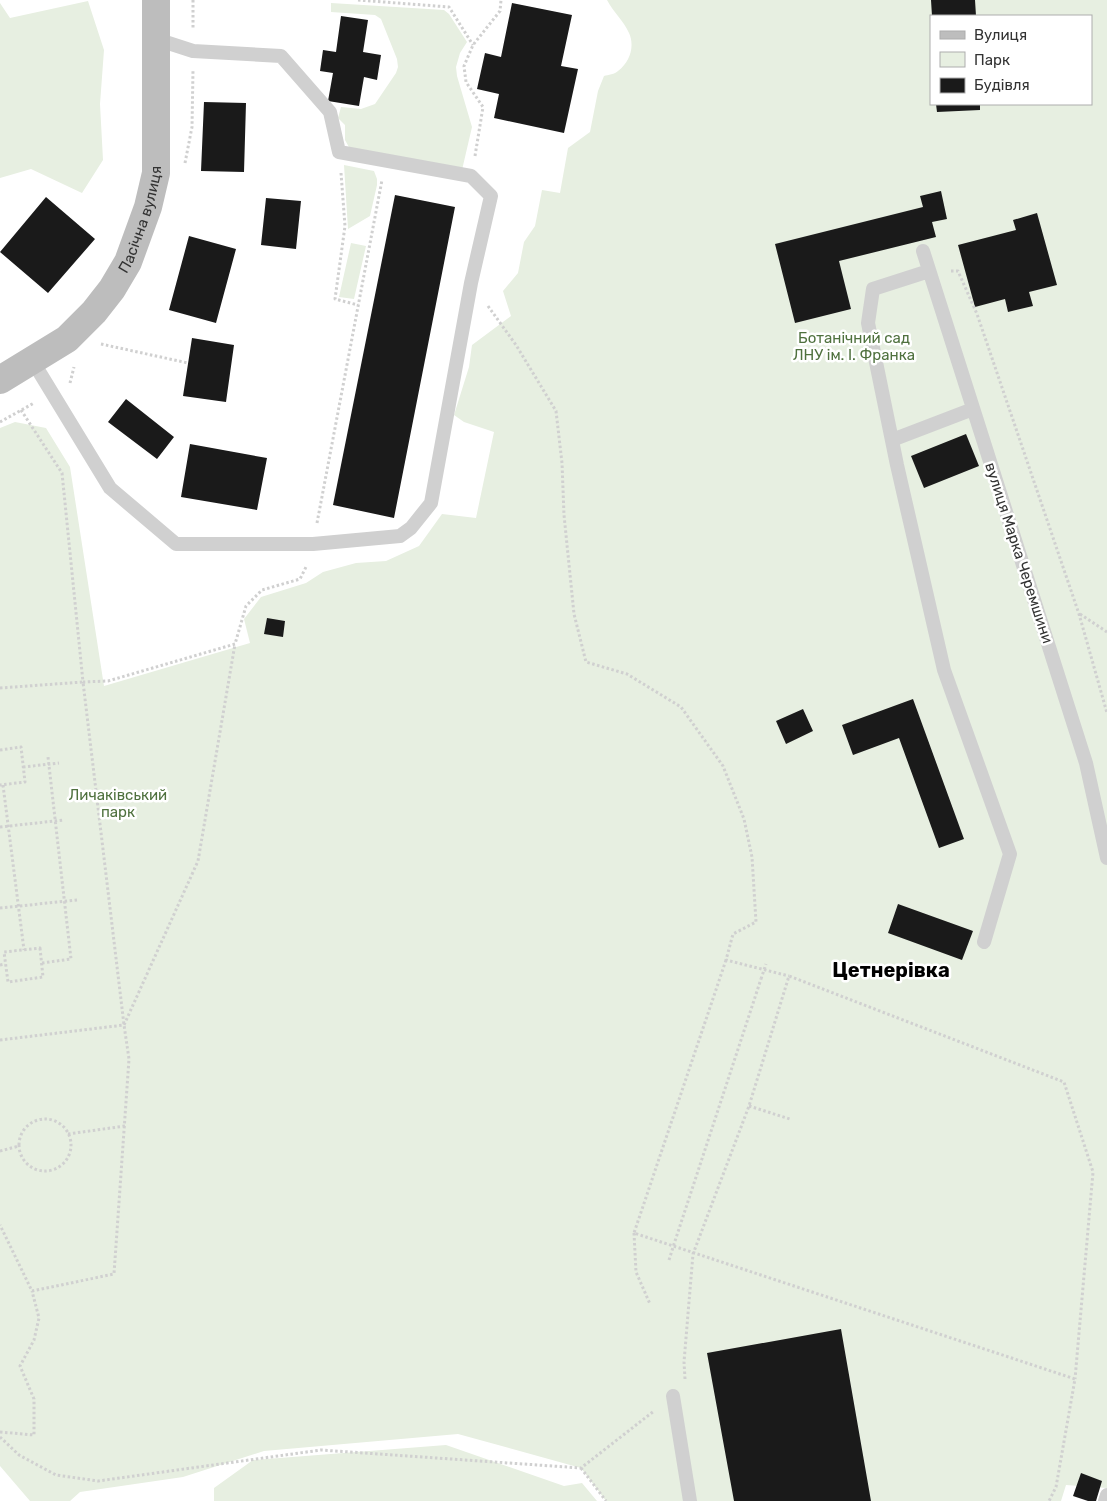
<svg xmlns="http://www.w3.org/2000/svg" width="1107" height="1501" font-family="Rubik,sans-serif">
<rect width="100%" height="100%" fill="#fff"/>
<path fill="#e7efe1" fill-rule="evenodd" d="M607,0H1107V1488L1066,1485L1061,1501H606L581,1468L458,1434L264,1451L183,1477L80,1492L70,1501H30L0,1466V428L15,422L46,428L70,467L104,686L250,643L244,619L261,597L306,583L323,572L356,563L386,561L419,546L442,514L476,518L494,432L464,422L454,415L469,367L472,345L511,316L503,291L518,273L524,242L535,226L542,190L560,193L568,148L590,132L598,91L604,76C608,75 615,74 618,71C630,62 635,46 629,33C624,21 613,12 607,0ZM931,16H1091V104H931Z
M88,1L104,50L100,104L103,160L82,193L31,169L0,178V3L10,18Z
M331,3L444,10L449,14L467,42L460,53L456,67L457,76L472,127L462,170L350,149L345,140V125L338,118L341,107L361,109L375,104L396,73L398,67L397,59L381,19L375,15L331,12Z
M344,165L374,171L377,179V185L370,216L348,229Z
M351,243L366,246L354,299L339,297Z
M446,1445L564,1486L582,1483L597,1501H214V1488L253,1460Z"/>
<path fill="#1a1a1a" d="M931,0H975L976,16H932Z
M512,3L572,15L561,66L578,69L564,133L494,118L499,94L477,89L485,53L501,57Z
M341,16L368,20L363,52L381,55L377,80L364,77L359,106L328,101L333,73L320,71L323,50L336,52Z
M204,102L246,103L244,172L201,171Z
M936,104H980V110L937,112Z
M941,191L947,219L932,222L936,237L839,261L851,309L795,323L775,244L923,207L920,196Z
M395,195L455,207L394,518L333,505Z
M46,197L95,239L48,293L0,252Z
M266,198L301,201L296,249L261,245Z
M1037,213L1057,285L1029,292L1033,306L1008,312L1005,299L975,307L958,245L1016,230L1013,220Z
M189,236L236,249L216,323L169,310Z
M192,338L234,345L226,402L183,396Z
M126,399L174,437L157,459L108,422Z
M966,434L979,466L924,488L911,456Z
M190,444L267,458L257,510L181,497Z
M267,618L285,621L283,637L264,634Z
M913,699L964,839L939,848L899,738L853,755L842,725Z
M803,709L813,731L786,744L776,721Z
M898,904L973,931L962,960L888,933Z
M841,1329L871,1501H734L707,1353Z
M1081,1473L1102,1481L1096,1501H1088L1073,1496Z"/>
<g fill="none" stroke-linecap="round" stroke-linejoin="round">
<path stroke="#d0d0d0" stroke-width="3" stroke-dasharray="2.5 2.5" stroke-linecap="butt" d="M193,0V29
M358,0L449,7L473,45
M475,156L483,107L466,82L464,66L473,45L500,11L501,0
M185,163L192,127L193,70
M341,173L345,226L335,299L358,305
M951,271H958L977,314L1079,614L1107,713
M488,306L516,345L556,411L562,463L564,515L574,614L586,662L627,674L681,707L723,766L744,819L752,857L756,922L733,934L726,960L789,976
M101,344L188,363
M70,383L74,367
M21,410L62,473L83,682L108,681L235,644L246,606L262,590L300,579L307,565
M0,422L34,403
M317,523L382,180
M1080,614L1107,632
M0,688L83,682L124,1025L129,1059L114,1274L32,1291L0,1225
M0,750L21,747L25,782L0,785
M23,767L59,763
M3,785L24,950
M0,827L64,820
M0,908L77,900
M40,948L43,977L8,982L4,952Z
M726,960L634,1233L1075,1379L1056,1487L1049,1501
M42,963L71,959L48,757
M0,965L5,964
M0,1040L124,1025L198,861L235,644
M749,1106L790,1119
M19 1145a26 26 0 1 1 52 0a26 26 0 1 1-52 0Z
M68,1134L125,1126
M0,1151L19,1146
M634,1233L636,1272L650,1304
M675,1241L761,979
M685,1379L684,1362L693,1254L749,1106L789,976L1064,1082L1093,1172L1075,1379
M0,1432L34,1435V1399L20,1366L34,1340L39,1318L32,1291
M0,1437L19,1455L56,1475L98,1481L321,1450L581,1468L654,1411
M581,1468L606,1501"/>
<path stroke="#d0d0d0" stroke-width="14" d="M923,251L1086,763L1107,858
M929,271L873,289L868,323L897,465L944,670L1010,854L984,942
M32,360L110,488L176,544H313L400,536L411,528L431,503L471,283L491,196L471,176L339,152L330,112L281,56L193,51L156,39
M892,440L973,409
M673,1396L690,1501
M1105,1501L1107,1495"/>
<path stroke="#bdbdbd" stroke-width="28" id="s1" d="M0,380L67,339L94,312L112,289L128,262L148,207L156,173V0"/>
<path stroke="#d0d0d0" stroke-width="3" stroke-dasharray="2.5 2.5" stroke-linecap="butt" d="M761,979L766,964
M669,1260L675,1241"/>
</g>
<g text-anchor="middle" stroke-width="5" stroke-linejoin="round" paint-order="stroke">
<g font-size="15" fill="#333" stroke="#fff">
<text dy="5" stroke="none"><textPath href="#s1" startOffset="222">Пасічна вулиця</textPath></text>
<text transform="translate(1019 553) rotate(72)" y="5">вулиця Марка Черемшини</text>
</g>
<g font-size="15" fill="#4f713e" stroke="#fff">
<text x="854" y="343">Ботанічний сад<tspan x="854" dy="17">ЛНУ ім. І. Франка</tspan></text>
<text x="118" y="800">Личаківський<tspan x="118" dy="17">парк</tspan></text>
</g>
<g font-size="20" font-weight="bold" fill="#000" stroke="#fff">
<text x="891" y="977">Цетнерівка</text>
</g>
</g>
<rect x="930" y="15" width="162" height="90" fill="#ffffff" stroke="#adadad"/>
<rect x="940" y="31" width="25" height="8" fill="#bdbdbd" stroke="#adadad"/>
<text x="974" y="40" font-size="15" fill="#333333">Вулиця</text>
<rect x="940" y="52" width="25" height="15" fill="#e7efe1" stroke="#adadad"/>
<text x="974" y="65" font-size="15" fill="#333333">Парк</text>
<rect x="940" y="78" width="25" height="15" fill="#1a1a1a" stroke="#adadad"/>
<text x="974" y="90" font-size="15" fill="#333333">Будівля</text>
</svg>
